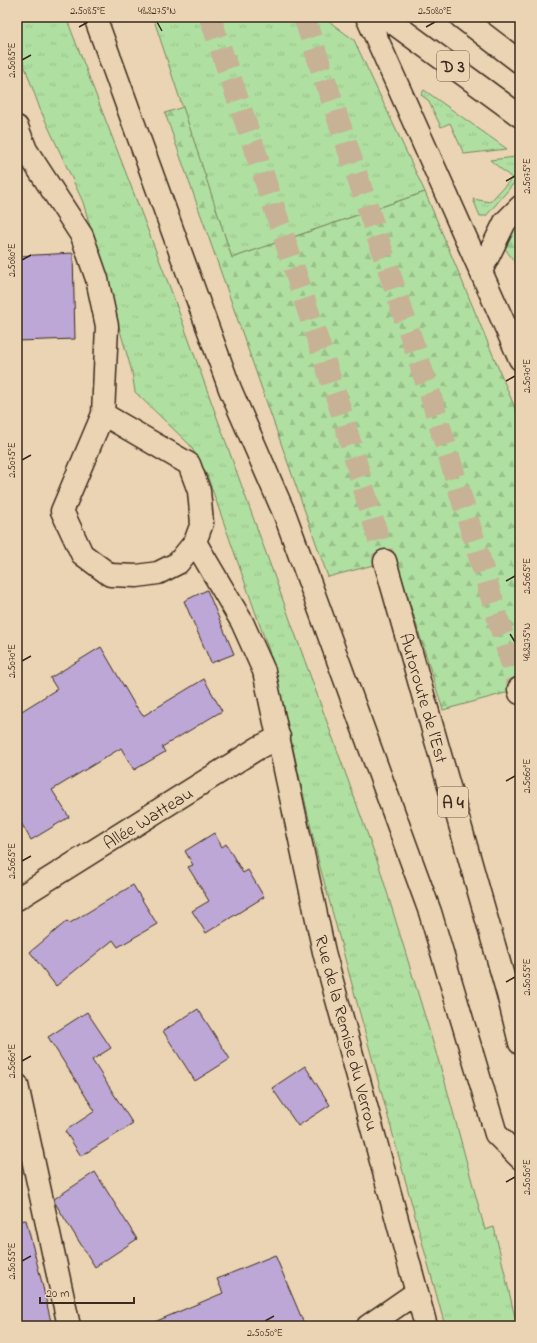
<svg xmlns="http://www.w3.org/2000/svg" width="537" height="1343" font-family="'Indie Flower',sans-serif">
<defs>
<pattern id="grass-tufts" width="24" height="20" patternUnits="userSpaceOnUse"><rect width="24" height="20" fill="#b0e0a1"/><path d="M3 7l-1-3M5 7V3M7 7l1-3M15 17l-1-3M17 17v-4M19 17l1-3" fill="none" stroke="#98c08a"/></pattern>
<pattern id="forest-firs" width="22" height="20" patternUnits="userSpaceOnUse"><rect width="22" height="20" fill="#b0e0a1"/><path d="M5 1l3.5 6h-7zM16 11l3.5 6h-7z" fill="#98c08a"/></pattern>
</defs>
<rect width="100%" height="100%" fill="#ead4b3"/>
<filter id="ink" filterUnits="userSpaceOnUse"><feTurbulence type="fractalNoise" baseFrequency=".025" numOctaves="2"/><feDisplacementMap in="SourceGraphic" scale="8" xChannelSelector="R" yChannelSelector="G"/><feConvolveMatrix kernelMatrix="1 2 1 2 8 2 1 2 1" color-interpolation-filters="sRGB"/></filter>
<g filter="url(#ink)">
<path fill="url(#grass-tufts)" stroke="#768560" d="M17,17H66L172,293L379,866L445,1082L485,1230L494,1227L517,1326H445L319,863L274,665L207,475L190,445L135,392L132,372L83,202L40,109L17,45Z
M153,17H323L354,40L425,192L232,258Z
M424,90L507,149L464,154L450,123L441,127L428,100L421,95Z
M516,157L520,160V176L486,216H480L473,199L490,202L512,178L490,160Z"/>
<path fill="url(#forest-firs)" stroke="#768560" d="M183,107L232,258L425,192L520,420V689L443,710L396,559L328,577L165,113Z
M520,219V274L514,261L504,247L513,227Z"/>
<path fill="#bda7d6" stroke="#3b2a1e" d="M73,253L75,339L17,341V256Z
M207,590L234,654L211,663L184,601Z
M101,647L136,707V706L143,716L204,679L222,711L162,747L165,752L134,770L121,748L52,790L69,817L31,840L17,816V714L57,689L50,678Z
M214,833L222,847L226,844L243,873L248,870L264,897L206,933L192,911L209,901L188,867L193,865L185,851Z
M133,885L157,924L118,947L113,940L56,986L30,952L67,921L70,923Z
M198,1009L230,1059L195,1081L163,1031Z
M87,1012L111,1048L92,1060L133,1124L81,1156L65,1131L95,1111L48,1037Z
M305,1066L330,1105L298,1126L272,1088Z
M95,1172L137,1239L95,1267L55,1203L54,1199Z
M26,1220L42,1283L52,1326H17V1221Z
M275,1255L305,1326H145L223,1293L217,1279Z"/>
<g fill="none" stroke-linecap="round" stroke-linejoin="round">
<path stroke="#c7b295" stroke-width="22" stroke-dasharray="22 11" stroke-linecap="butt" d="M210,17L269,192L341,411L385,561
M304,17L432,400L519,689"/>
<defs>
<path id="minor" d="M17,127L26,150L82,236L97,279L107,326L103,414
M103,414L189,464L199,491L202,523L195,542L178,563L158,573L137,576L110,575L82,554L62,511Z
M195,542L242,622L264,671L324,952L426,1326
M17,899L258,748L279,737
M17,1085L69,1326
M368,1326L417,1292"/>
<path id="major" d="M385,17L520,116
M461,17L520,62"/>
<path id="highway" d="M95,17L230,389L285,515L430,912L496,1134L520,1158
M367,17L520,359
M481,271L505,222L520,207
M385,561L508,994L520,1043
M519,689L520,693"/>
</defs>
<use href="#minor" stroke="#3b2a1e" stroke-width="25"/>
<use href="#major" stroke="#3b2a1e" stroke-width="25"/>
<use href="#highway" stroke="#3b2a1e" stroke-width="25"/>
<use href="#minor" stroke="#ead4b3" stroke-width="22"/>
<use href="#major" stroke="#ead4b3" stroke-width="22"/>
<use href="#highway" stroke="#ead4b3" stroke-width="22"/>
</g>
</g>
<path fill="none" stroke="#3b2a1e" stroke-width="1.5" d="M157,22L162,31M79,27L88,22M426,27L435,22M22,60L31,55M506,181L515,176M22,260L31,255M506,381L515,376M22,460L31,455M506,581L515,576M510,634L515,642M22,661L31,656M506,781L515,776M22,861L31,856M506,982L515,977M22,1061L31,1056M506,1182L515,1177M22,1261L31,1256M265,1321L274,1316"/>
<g text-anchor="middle" stroke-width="4" stroke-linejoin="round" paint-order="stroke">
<g fill="#ead4b3" stroke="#705d4b" stroke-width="1">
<rect x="437" y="51" width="32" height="30" rx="3"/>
<rect x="438" y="787" width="30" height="30" rx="3"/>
</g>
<g font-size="17" font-weight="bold" fill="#3b2a1e">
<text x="453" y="72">D 3</text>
<text x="453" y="808">A 4</text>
</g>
<g font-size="18" fill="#3b2a1e" stroke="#ead4b3">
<text transform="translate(424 698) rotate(74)" y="6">Autoroute de l’Est</text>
<text transform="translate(148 818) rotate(-32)" y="6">Allée Watteau</text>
<text transform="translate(347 1033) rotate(75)" y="6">Rue de la Remise du Verrou</text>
</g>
</g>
<rect width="537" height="1343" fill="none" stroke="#ead4b3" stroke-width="44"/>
<path d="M40 1297v6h94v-6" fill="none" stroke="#3b2a1e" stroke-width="2"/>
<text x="46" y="1297" font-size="12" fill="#3b2a1e" stroke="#ead4b3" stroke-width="3" paint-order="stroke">20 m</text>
<rect x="22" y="22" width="493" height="1299" fill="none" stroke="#3b2a1e" stroke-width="1.5"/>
<g font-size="10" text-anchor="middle" fill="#3b2a1e">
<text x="88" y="14">2.5085°E</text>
<text x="157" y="14">48.8275°N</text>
<text x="435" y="14">2.5080°E</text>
<text transform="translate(11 60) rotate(-90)" y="4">2.5085°E</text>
<text transform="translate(526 176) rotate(-90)" y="4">2.5075°E</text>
<text transform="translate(11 260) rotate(-90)" y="4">2.5080°E</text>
<text transform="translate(526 376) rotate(-90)" y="4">2.5070°E</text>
<text transform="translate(11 460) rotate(-90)" y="4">2.5075°E</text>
<text transform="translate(526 576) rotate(-90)" y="4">2.5065°E</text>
<text transform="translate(526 642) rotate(-90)" y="4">48.8275°N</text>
<text transform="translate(11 661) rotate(-90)" y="4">2.5070°E</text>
<text transform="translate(526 776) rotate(-90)" y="4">2.5060°E</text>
<text transform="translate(11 861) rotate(-90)" y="4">2.5065°E</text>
<text transform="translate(526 977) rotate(-90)" y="4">2.5055°E</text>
<text transform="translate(11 1061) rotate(-90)" y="4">2.5060°E</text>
<text transform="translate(526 1177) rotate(-90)" y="4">2.5050°E</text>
<text transform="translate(11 1261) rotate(-90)" y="4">2.5055°E</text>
<text x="265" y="1336">2.5050°E</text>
</g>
</svg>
